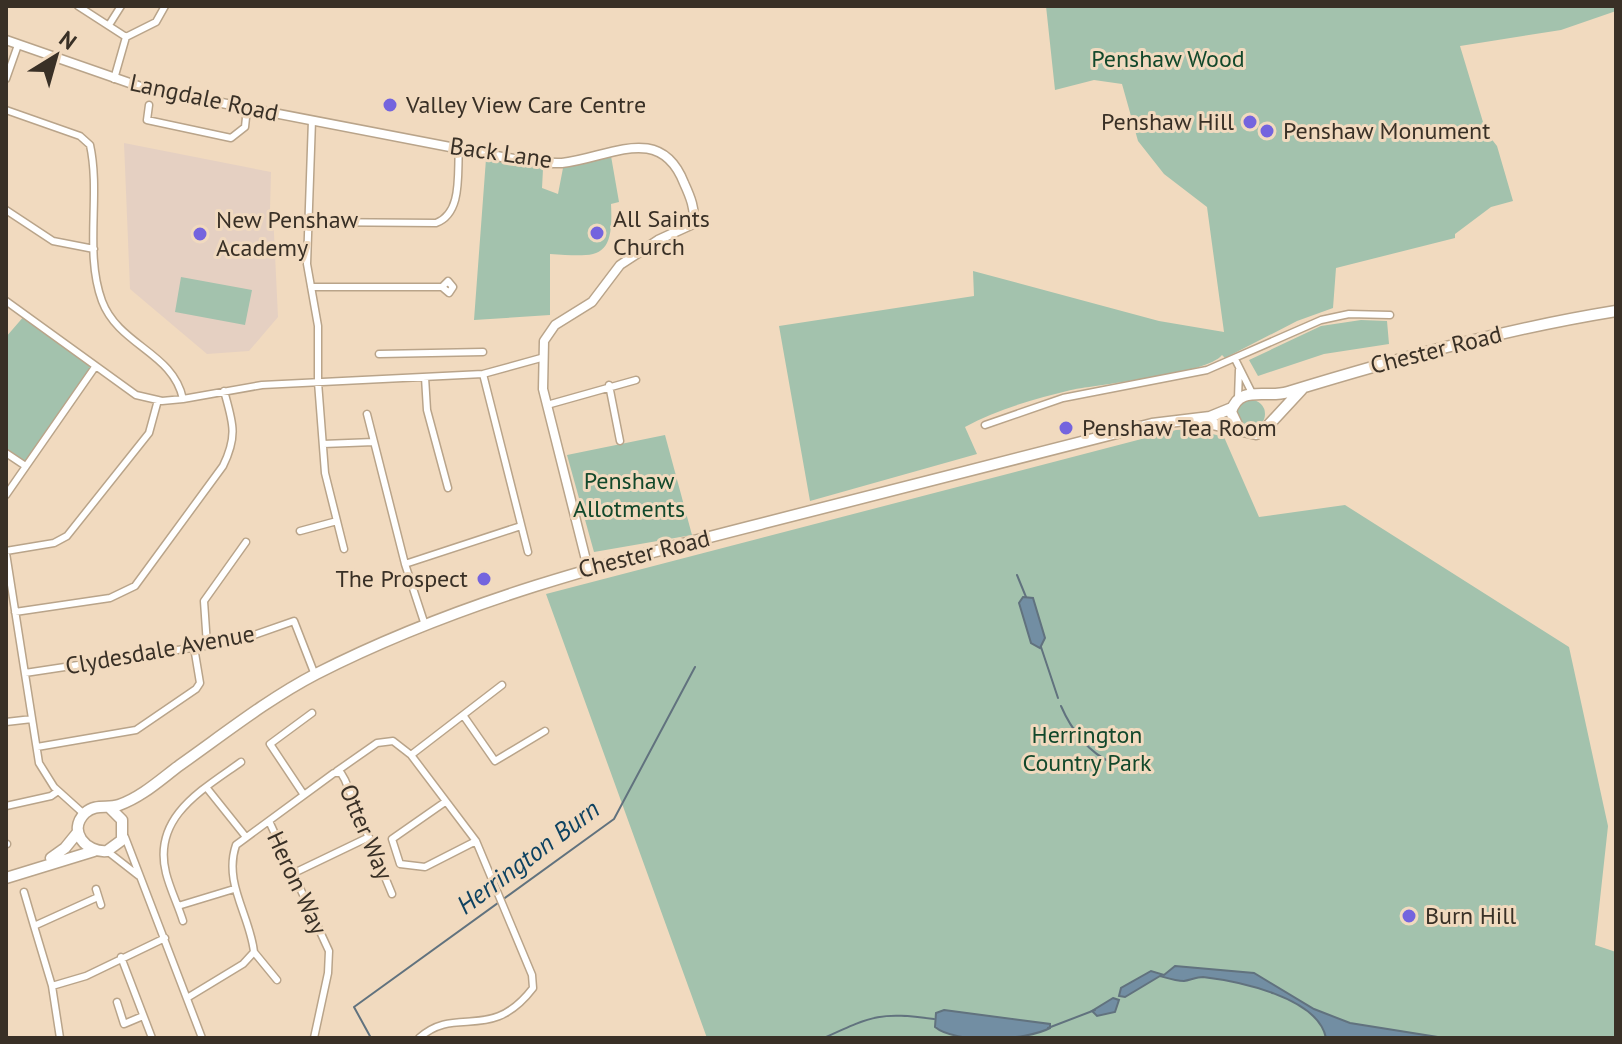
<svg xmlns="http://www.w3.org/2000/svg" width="1622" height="1044" font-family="'PT Sans',sans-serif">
<rect width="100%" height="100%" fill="#f1dabf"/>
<path fill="#e5d0c2" d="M124,143L271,172L270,211L273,213L278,317L249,351L207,354L130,289Z"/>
<path fill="#a3c2ad" d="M1046,6H1616V11L1561,30L1460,46L1486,132L1497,146L1513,201L1491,207L1455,234V238L1336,268L1333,308L1297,321L1225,358L1222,355C1208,374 1099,384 1071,390C1035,399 997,409 965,427L977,454L810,501L779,326L974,296L973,271L1159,321L1224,332L1207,207L1164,174L1138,141L1122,84L1094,80L1055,90Z
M611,156L619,202L611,204C614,260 598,257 550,254V315L474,320L486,159L529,163L543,169L542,188L558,194L563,168Z
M181,277L252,290L245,325L175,312Z
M25,315L95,367L24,465L6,453V337Z
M1361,320L1387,321L1389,344L1324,354L1258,376L1249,360L1321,326Z
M1237 414a14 14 0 1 1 28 0a14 14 0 1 1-28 0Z
M1193,429L1224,437L1259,517L1345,505L1569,647L1608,826L1595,945L1616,952V1038H707L546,594L1176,430Z
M665,435L692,535L594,552L567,455Z"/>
<path fill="#728ea3" stroke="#61727e" stroke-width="2" d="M1023,597L1033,598L1045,638L1040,648L1031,643L1019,603Z
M1175,966L1254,973L1314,1009L1350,1023L1444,1038H1326C1318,997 1237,981 1203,977C1197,977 1190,980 1184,981C1176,981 1167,978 1160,976L1125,997L1119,996L1121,988L1151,971L1164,975Z
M1113,998L1119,1000L1115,1012L1097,1016L1092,1011Z
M944,1010L1050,1024V1028C1026,1041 955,1044 935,1027L936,1013Z"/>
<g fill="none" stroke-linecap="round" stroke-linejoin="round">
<path stroke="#61727e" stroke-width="2" d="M1017,575L1026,597
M1041,647L1058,698
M1061,706C1071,729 1089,754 1113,763
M1048,1028L1095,1010
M371,1038L354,1007L614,819L695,667
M824,1038C874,1015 880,1012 934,1019"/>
<defs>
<path id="minor" d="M78,6L126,37L114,79
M109,25L121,6
M126,37L156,22L165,6
M6,79L18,45
M149,105L147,120L231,138L245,127L247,108
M6,110L80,136L90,145C101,195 84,252 102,301C119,346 173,352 183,399L262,385L483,374L541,358
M312,120L307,264L318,326V382L325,473L344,549
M6,210L53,241L94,249
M308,222L436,223C463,213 457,173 459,148
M311,287H442L448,281L453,287L449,293L442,287
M6,301L136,395L162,401L183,399
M379,354L483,352
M1236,361L1252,393
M483,374L528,552
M425,377L427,410L448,488
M609,385L620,441
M1238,398L1239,370
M547,405L636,380
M367,414L405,564L425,625
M985,425L1063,398L1207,370L1321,320L1349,314L1390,315
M323,444L374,442
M6,453L24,465
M6,495L95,367
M300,531L337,521
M6,551L54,543L67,536L149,433L158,400
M6,553L39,763L54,787L84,814
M405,564L521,526
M15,612L110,598L135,586L223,466C238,435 233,423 224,391
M207,645L204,601L246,542
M25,673L237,641L294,621L315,675
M463,715L495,761L545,731
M6,722L32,719
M37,747L136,730L196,689L200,683L194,647
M337,771L377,743L393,741L411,755
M206,787L246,837
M304,795L270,744L312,713
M445,802L392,839L400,864L425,867L476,841
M6,806L51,796L58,791
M269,821L329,951L328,973L314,1038
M125,837L202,1038
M6,844H7
M107,851L139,876
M294,873L369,837
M96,889L101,905
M24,892L34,926
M178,906L234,889
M183,921C178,905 170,889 166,873C152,817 202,790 241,762
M254,952L277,980
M121,957L152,1038
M52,986L34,926L98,897
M187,998L243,964L254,952C250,915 223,883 236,845L334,773H341L345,780L392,894
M117,1002L124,1024L143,1016
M60,1038L52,986L86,976L165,938
M419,1038C457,1004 490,1044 533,988L532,975L476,841L411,755L502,685"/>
<path id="tertiary" d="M6,40L144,88L507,158C524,160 544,164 562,163C609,158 660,122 684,183C690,196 696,210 693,224L658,240L620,265L592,302L555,325L544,341L543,389L588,568"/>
<path id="primary" d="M1199,421L1256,434L1265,429L1302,389
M1240,431L1231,412C1239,384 1266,399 1288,392C1396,359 1505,329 1616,311
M110,808L122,820V840L107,851C86,853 67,831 85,813C96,803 107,809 119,805C142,797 161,779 180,765C224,734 268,699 316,674C459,601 610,562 764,523C893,490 1023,457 1152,424L1210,417L1232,408
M51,858L65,848L78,832
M6,878L94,851"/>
</defs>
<use href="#minor" stroke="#b9a48a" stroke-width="9"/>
<use href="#tertiary" stroke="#b9a48a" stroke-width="11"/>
<use href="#primary" stroke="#b9a48a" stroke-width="13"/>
<use href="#minor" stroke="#fff" stroke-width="6"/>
<use href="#tertiary" stroke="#fff" stroke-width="8"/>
<use href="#primary" stroke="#fff" stroke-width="10"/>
</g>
<g fill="#7464de" stroke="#f1dabf" stroke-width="3">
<circle cx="390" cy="105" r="8"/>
<circle cx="1250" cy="122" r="8"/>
<circle cx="1267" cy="131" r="8"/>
<circle cx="597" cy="233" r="8"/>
<circle cx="200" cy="234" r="8"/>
<circle cx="1066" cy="428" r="8"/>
<circle cx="484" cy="579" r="8"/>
<circle cx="1409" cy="916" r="8"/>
</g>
<g text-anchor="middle" stroke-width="6" stroke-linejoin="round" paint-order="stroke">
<g font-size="24" fill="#12482b" stroke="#f1dabf">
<text x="1168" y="67">Penshaw Wood</text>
<text x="629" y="489">Penshaw<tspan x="629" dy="28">Allotments</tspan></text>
<text x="1087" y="743">Herrington<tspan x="1087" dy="28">Country Park</tspan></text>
</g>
<g font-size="24" fill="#393026" stroke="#f1dabf">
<text transform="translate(204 98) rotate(12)" y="8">Langdale Road</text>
<text transform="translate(501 153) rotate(8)" y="8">Back Lane</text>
<text transform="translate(1436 350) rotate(-14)" y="8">Chester Road</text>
<text transform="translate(644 554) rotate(-14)" y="8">Chester Road</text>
<text transform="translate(160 650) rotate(-10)" y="8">Clydesdale Avenue</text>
<text transform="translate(366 832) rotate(67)" y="8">Otter Way</text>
<text transform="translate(297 883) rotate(65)" y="8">Heron Way</text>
</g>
<g font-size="24" fill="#393026" stroke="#f1dabf" text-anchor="start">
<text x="406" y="113">Valley View Care Centre</text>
<text x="1234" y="130" text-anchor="end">Penshaw Hill</text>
<text x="1283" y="139">Penshaw Monument</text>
<text x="613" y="227">All Saints<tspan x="613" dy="28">Church</tspan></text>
<text x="216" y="228">New Penshaw<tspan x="216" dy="28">Academy</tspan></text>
<text x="1082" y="436">Penshaw Tea Room</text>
<text x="468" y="587" text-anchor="end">The Prospect</text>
<text x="1425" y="924">Burn Hill</text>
</g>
<g font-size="26" font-style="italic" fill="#0e4261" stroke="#f1dabf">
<text transform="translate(528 857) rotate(-37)" y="9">Herrington Burn</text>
</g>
</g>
<rect width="1622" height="1044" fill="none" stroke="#393026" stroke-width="16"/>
<g transform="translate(56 56) rotate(37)" stroke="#f1dabf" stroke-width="6" paint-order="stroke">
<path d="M0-6L14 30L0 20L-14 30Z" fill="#393026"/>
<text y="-12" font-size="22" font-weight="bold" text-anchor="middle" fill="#393026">N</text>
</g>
</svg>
